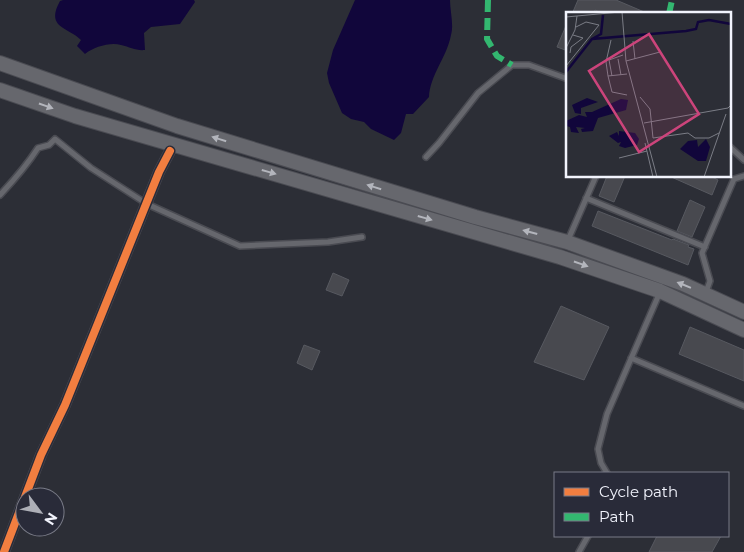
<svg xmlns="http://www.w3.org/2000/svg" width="744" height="552" font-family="Montserrat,sans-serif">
<rect width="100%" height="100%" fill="#2c2e36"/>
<path fill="#11063b" d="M63,0H194L195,2L180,24L151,27L144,33L145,50C136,51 130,47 121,45C110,42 94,47 85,54L77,46L81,40C68,27 45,28 60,1Z
M355,0H450C450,11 454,25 451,35C447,57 430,75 429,97L413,114H406L401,133L394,140L371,129L364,122L351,119L342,113L329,83L327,73L333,50Z"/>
<path fill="#48494f" stroke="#575960" d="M578,0H616L649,14H604L595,10L593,14H572Z
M568,21V51L557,47Z
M607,176H625L614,202L599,196Z
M669,176H710L718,180L712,195Z
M690,200L705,207L692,237L677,231Z
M598,211L672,240L673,239L689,245L688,247L694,249L688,265L592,226Z
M333,273L349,280L342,296L326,290Z
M561,306L609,327L584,380L534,362Z
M690,327L744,350V381L679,354Z
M304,345L320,351L312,370L297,363Z
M657,536H721L712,552H649Z"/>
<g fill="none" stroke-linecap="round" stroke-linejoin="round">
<defs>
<path id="service" d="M730,147L744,160
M426,157L439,143L478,93L512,65H529L568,79
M0,195C14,180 27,165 38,148L49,145L55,139L91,168L147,204L240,246L328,242L362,237
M586,198L705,247
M568,240L596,176
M706,292L710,281L702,253L734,179L744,176
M631,358L744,406
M607,473L601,463L598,449L607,414L660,292
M579,552L588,536"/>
<path id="minor" d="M4,552L41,455L65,405L159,172L170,151"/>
<path id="secondary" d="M0,63L177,126L475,217L567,242L683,284L744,312
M0,90L75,116L560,257L660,291L744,330"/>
</defs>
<use href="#service" stroke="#4a4b52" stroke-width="8"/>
<use href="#minor" stroke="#4a4b52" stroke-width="12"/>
<use href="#secondary" stroke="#4a4b52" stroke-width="16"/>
<use href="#service" stroke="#66676d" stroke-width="5"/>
<use href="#minor" stroke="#66676d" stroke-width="10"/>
<use href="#secondary" stroke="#66676d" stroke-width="14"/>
<path stroke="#33b770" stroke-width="6" stroke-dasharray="12 6" stroke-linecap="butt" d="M488,0L487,39L497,56L512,65
M669,14L672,0"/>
<defs>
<path id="cycleway" d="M4,552L41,455L65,405L159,172L170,151"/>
</defs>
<use href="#cycleway" stroke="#292b39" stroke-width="11"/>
<use href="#cycleway" stroke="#f27e40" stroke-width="8"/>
</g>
<defs><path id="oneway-solid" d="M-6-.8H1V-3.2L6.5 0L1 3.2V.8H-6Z" transform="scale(1.25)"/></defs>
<g fill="#b3b5bc">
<use href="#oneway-solid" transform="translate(46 106) rotate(19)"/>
<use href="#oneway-solid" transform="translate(219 139) rotate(-163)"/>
<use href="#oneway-solid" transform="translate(269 172) rotate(16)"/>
<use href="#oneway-solid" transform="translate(374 187) rotate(-163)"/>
<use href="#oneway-solid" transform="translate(425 218) rotate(16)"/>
<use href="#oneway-solid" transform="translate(530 232) rotate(-165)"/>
<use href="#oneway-solid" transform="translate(581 264) rotate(19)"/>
<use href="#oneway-solid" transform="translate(684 285) rotate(-158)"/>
</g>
<g transform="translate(566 12)">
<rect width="165" height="165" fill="#2c2e36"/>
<path d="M21,86L32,90L15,96V102L9,101L6,93ZM55,87L62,88L60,98L32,106L27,119L16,120L15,117L19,116L10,115L13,121L5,120L4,115L0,114V109L13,103L21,105L19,100H26ZM53,119L69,121L73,127L71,133L59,136L53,134L55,130L52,131L43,124L51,120L53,124ZM140,127L144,135L140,149H132L114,137L122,129L131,128L132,135Z" fill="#11063b"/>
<path fill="none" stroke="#11063b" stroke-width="2.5" d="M26,27L35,22L37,3M0,60L26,27L120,19L130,17L132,10L143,8L165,12"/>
<path fill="none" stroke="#7b7d86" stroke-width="1" d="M56,0L60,49L91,165M0,5L54,0M45,28L40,50L42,64L61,62M67,29L69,47M0,36L9,18L11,4M4,41L5,35L17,26L7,23M41,46L43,48L57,43M52,47L55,63M43,48L46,64M60,49L94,40M0,54L33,13L20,10L10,15M42,64L46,80L61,83M74,85L84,97L87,126L122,121L129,126H143L153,121M78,111L162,96L165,93M79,131L87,165M53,146L81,139M138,165L160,102"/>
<path fill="#cc447b" fill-opacity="0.15" stroke="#cc447b" stroke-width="2.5" d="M83,22L133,102L73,140L23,59Z"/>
<rect width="165" height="165" fill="none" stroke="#f2f4fd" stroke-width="2.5"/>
</g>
<rect x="554" y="472" width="175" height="65" fill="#292b39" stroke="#797b87"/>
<rect x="564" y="488" width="25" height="8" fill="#f27e40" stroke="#797b87"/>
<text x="599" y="497" font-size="15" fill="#f2f4fd">Cycle path</text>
<rect x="564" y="513" width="25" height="8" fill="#33b770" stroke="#797b87"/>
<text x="599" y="522" font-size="15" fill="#f2f4fd">Path</text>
<g transform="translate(40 512) rotate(122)"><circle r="24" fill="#292b39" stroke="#797b87"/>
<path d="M0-4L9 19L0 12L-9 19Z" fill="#adafb7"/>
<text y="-8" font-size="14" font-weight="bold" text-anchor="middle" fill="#f2f4fd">N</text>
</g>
</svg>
